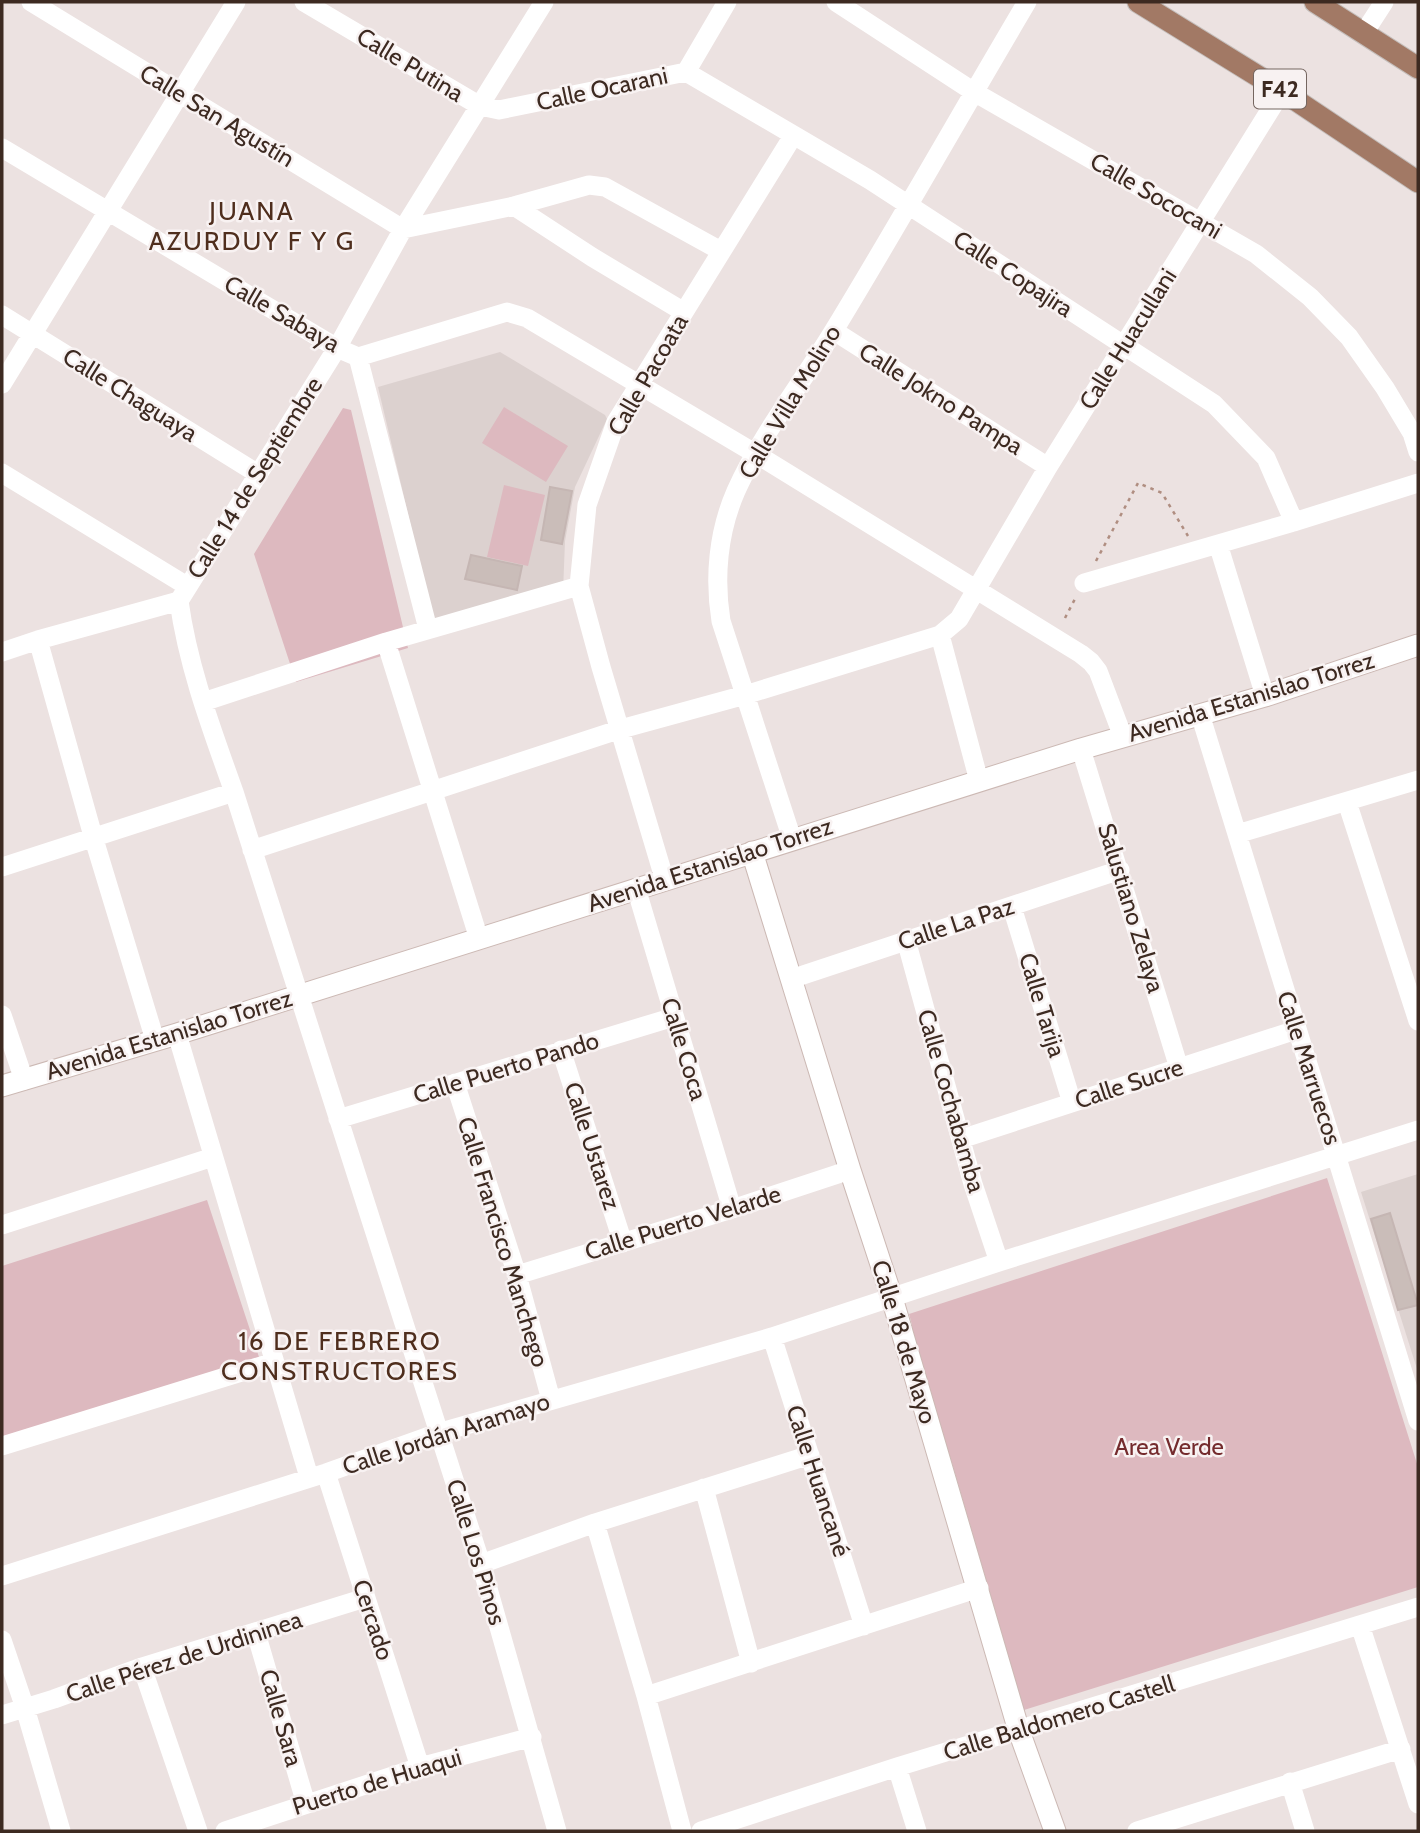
<svg xmlns="http://www.w3.org/2000/svg" width="1420" height="1833" font-family="Cabin,sans-serif">
<rect width="100%" height="100%" fill="#ece2e1"/>
<path fill="#dcd1cf" d="M500,352L605,415L607,419L575,487L565,541L563,592L435,628L378,387Z
M1418,1174V1372L1361,1192Z"/>
<path fill="#ddb9bf" d="M504,407L568,446L546,482L482,443Z
M343,408L351,410L408,648L296,682L254,554Z
M504,485L545,495L528,566L487,557Z
M1327,1178L1418,1467V1587L1024,1710L952,1463L907,1327L912,1325L909,1314Z
M207,1200L260,1360L212,1389L2,1455V1266Z"/>
<path fill="#cabdb9" stroke="#c5b6b3" stroke-width="2" d="M550,487L572,491L562,544L541,540Z
M471,555L522,566L517,590L465,579Z
M1390,1213L1418,1305L1398,1310L1371,1219Z"/>
<g fill="none" stroke-linecap="round" stroke-linejoin="round">
<defs>
<path id="secondary" d="M752,852L850,1170L892,1298L1019,1731L1055,1831
M2,1086L177,1034L1081,749L1265,696L1418,645"/>
<path id="primary" d="M1138,2L1282,91L1418,182
M1315,2L1418,68"/>
</defs>
<use href="#secondary" stroke="#ccb9b4" stroke-width="23"/>
<use href="#primary" stroke="#c5bfbc" stroke-width="23"/>
<path stroke="#b08e81" stroke-width="2.5" stroke-dasharray="3.5 5" stroke-linecap="butt" d="M1096,561L1138,483L1162,493L1188,536
M1065,618L1076,597"/>
<path stroke="#fff" stroke-width="19" d="M31,2L403,229L514,206L589,185L605,187L721,251
M304,2L480,106L499,110L686,72L727,2
M544,2L403,229L337,348L179,601C188,667 212,730 234,792L481,1564L557,1831
M836,2L974,92L1256,254L1310,297L1349,337L1385,388L1412,433L1418,452
M1364,33L1384,2
M686,72L870,180L1214,404L1266,458L1294,522
M2,148L337,348L358,357L428,629
M514,206L592,257L684,312
M2,315L258,474
M834,331L1048,467
M358,357L507,312L527,318L756,454L1081,654L1091,662L1098,671L1123,737
M2,384L236,2
M2,473L187,586
M1218,544L1265,696
M1084,583L1294,522L1418,483
M940,635L979,781
M38,640L93,836L155,1040
M386,642L479,939
M2,652L38,640L179,601
M203,702L386,642L579,586
M1200,714L1418,1421
M1081,749L1179,1068
M1347,802L1418,1021
M1237,834L1418,780
M792,839L721,621C714,578 718,532 736,491C762,433 803,382 836,327C901,220 963,110 1027,2
M252,850L621,729L745,695L940,635L959,619L1048,467L1282,91
M2,867L234,792
M665,881L601,667L579,586L587,505L616,422L793,136
M636,888L732,1209
M1012,907L1072,1103
M906,940L973,1184L999,1262
M791,979L1120,870
M2,1015L24,1080
M177,1034L309,1477
M561,1050L623,1243
M455,1083L517,1275L551,1400
M338,1119L674,1017
M961,1139L1296,1030
M2,1225L213,1157
M517,1275L732,1209L850,1170
M772,1337L864,1626
M2,1446L274,1362
M326,1473L420,1767
M704,1488L751,1663
M595,1523L646,1696L682,1831
M481,1564L595,1523L810,1455
M2,1576L326,1473L438,1433L772,1337L999,1262L1418,1130
M1360,1625L1418,1804
M256,1633L306,1804
M2,1640L25,1708L61,1831
M142,1667L198,1831
M646,1696L979,1588
M2,1715L54,1699L142,1667L365,1598
M897,1767L917,1831
M1290,1782L1305,1831
M225,1831L420,1767L532,1737
M701,1831L897,1767L1418,1607
M1137,1831L1401,1749"/>
<use href="#secondary" stroke="#fff" stroke-width="21"/>
<use href="#primary" stroke="#a27965" stroke-width="21"/>
</g>
<g text-anchor="middle" stroke-width="5" stroke-linejoin="round" paint-order="stroke">
<rect fill="#f8f2f2" stroke="#756660" stroke-width="2" x="1254" y="69.5" width="52" height="39" rx="5"/>
<g font-size="23" font-weight="bold" fill="#3d2a21">
<text x="1280" y="97">F42</text>
</g>
<g font-size="24" fill="#3d2a21" stroke="#f8f2f2">
<text transform="translate(410 65) rotate(31)" y="8">Calle Putina</text>
<text transform="translate(602 89) rotate(-12)" y="8">Calle Ocarani</text>
<text transform="translate(217 116) rotate(31)" y="8">Calle San Agustín</text>
<text transform="translate(1156 196) rotate(30)" y="8">Calle Sococani</text>
<text transform="translate(1013 274) rotate(33)" y="8">Calle Copajira</text>
<text transform="translate(282 314) rotate(30)" y="8">Calle Sabaya</text>
<text transform="translate(1128 339) rotate(-58)" y="8">Calle Huacullani</text>
<text transform="translate(648 375) rotate(-60)" y="8">Calle Pacoata</text>
<text transform="translate(130 395) rotate(32)" y="8">Calle Chaguaya</text>
<text transform="translate(941 399) rotate(32)" y="8">Calle Jokno Pampa</text>
<text transform="translate(790 402) rotate(-59)" y="8">Calle Villa Molino</text>
<text transform="translate(255 478) rotate(-58)" y="8">Calle 14 de Septiembre</text>
<text transform="translate(1251 697) rotate(-17)" y="8">Avenida Estanislao Torrez</text>
<text transform="translate(710 865) rotate(-18)" y="8">Avenida Estanislao Torrez</text>
<text transform="translate(1131 908) rotate(73)" y="8">Salustiano Zelaya</text>
<text transform="translate(956 924) rotate(-18)" y="8">Calle La Paz</text>
<text transform="translate(1042 1005) rotate(73)" y="8">Calle Tarija</text>
<text transform="translate(169 1035) rotate(-17)" y="8">Avenida Estanislao Torrez</text>
<text transform="translate(684 1049) rotate(73)" y="8">Calle Coca</text>
<text transform="translate(506 1068) rotate(-17)" y="8">Calle Puerto Pando</text>
<text transform="translate(1309 1068) rotate(72)" y="8">Calle Marruecos</text>
<text transform="translate(1129 1084) rotate(-18)" y="8">Calle Sucre</text>
<text transform="translate(951 1101) rotate(74)" y="8">Calle Cochabamba</text>
<text transform="translate(592 1146) rotate(72)" y="8">Calle Ustarez</text>
<text transform="translate(683 1223) rotate(-17)" y="8">Calle Puerto Velarde</text>
<text transform="translate(503 1242) rotate(73)" y="8">Calle Francisco Manchego</text>
<text transform="translate(904 1342) rotate(73)" y="8">Calle 18 de Mayo</text>
<text transform="translate(446 1434) rotate(-18)" y="8">Calle Jordán Aramayo</text>
<text transform="translate(818 1481) rotate(72)" y="8">Calle Huancané</text>
<text transform="translate(476 1552) rotate(73)" y="8">Calle Los Pinos</text>
<text transform="translate(373 1620) rotate(72)" y="8">Cercado</text>
<text transform="translate(184 1657) rotate(-18)" y="8">Calle Pérez de Urdininea</text>
<text transform="translate(281 1718) rotate(74)" y="8">Calle Sara</text>
<text transform="translate(1059 1718) rotate(-17)" y="8">Calle Baldomero Castell</text>
<text transform="translate(377 1782) rotate(-17)" y="8">Puerto de Huaqui</text>
</g>
<g font-size="24" fill="#742b2d" stroke="#f8f2f2">
<text x="1169" y="1455">Area Verde</text>
</g>
<g font-size="26" letter-spacing="2" fill="#4f2e1d" stroke="#f8f2f2">
<text x="252" y="220">JUANA<tspan x="252" dy="30">AZURDUY F Y G</tspan></text>
<text x="340" y="1350">16 DE FEBRERO<tspan x="340" dy="30">CONSTRUCTORES</tspan></text>
</g>
</g>
<rect width="1420" height="1833" fill="none" stroke="#3d2a21" stroke-width="7"/>
</svg>
